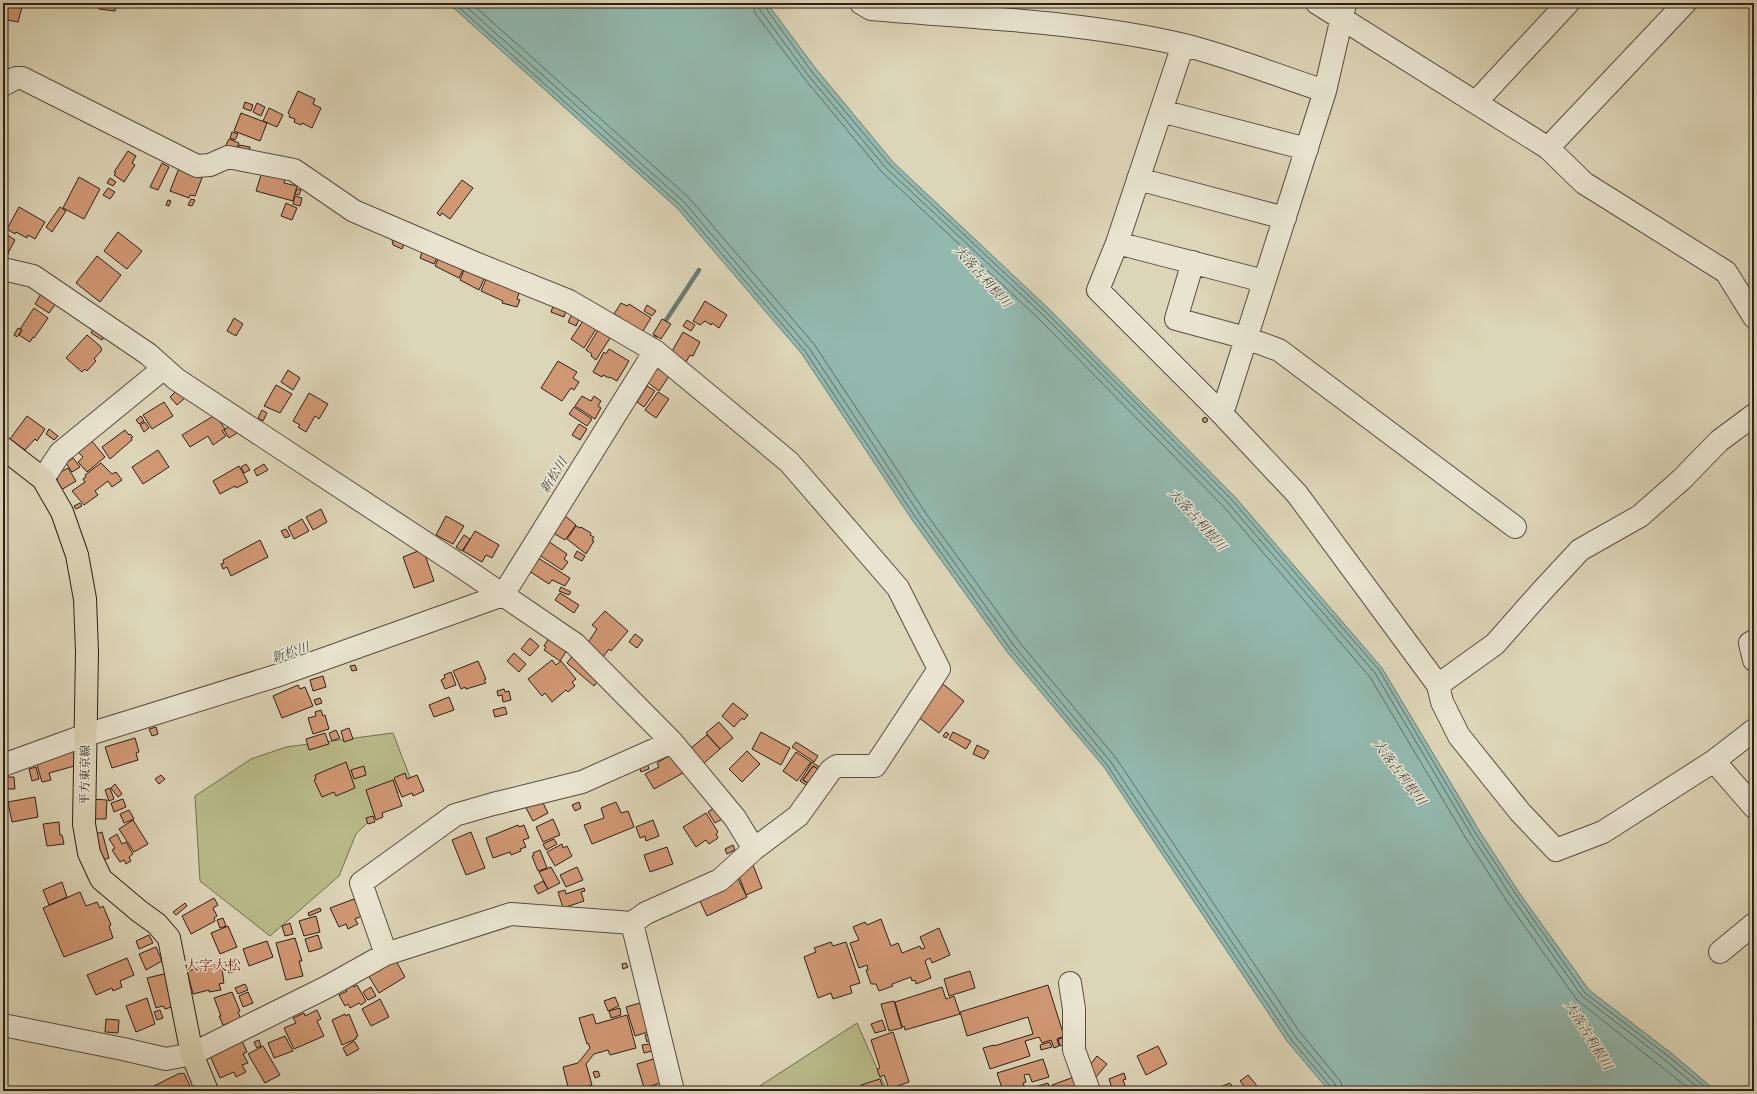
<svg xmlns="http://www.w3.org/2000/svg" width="1757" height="1094" font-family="'IM FELL DW Pica','Noto Serif JP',serif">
<rect width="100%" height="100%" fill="#ddd5b7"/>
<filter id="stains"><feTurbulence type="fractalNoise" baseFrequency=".005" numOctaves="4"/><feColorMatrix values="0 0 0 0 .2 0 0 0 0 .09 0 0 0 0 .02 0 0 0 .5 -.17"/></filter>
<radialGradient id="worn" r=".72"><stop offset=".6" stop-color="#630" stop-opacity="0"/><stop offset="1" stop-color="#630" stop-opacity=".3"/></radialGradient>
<path fill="#b9bb89" stroke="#726e50" d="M393,733L411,780L356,834L339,876L270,936L200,881L195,796L251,759L286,747Z
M857,1023L887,1091H752Z"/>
<path fill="#93b9af" stroke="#6a7c73" d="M448,3H767L816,69L893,162L1049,309L1235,497L1382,668L1480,832L1520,894L1589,990L1671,1053L1716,1091H1329L1287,1041L1104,767L1008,653L913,521L802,354L677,208Z"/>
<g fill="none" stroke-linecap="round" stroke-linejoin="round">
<path stroke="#606c64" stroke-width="1" d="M454,3L680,205L805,351L916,518L1011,650L1107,765L1290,1038L1331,1087L1332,1091
M462,3L683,201L809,348L920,515L1015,647L1111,762L1294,1035L1335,1084L1337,1091
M471,3L688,197L814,344L925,512L1020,643L1116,758L1299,1031L1341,1082L1343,1091
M753,3L755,13L804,78L882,172L1039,319L1224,507L1370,677L1467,840L1508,903L1577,1000L1692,1091
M759,3L760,10L808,75L886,168L1043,315L1228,503L1375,673L1472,836L1513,899L1582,996L1665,1060L1702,1091
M764,3L765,7L812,72L890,165L1046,312L1232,500L1379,670L1476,834L1517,896L1585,993L1668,1056L1710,1091"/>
<path stroke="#6a7c73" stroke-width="4.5" d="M651,343L699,270"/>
</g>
<path fill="#d19874" stroke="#2c2018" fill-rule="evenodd" d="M3,3H23L18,22L3,19Z
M100,3H116L115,11L99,9Z
M298,91L315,99L313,104L321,108L312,128L302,123L301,125L294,122L295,119L289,117L290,115L288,113Z
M245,102L253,105L251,111L243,108Z
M257,103L265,107L261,116L253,112Z
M269,108L283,115L277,127L263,121Z
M241,113L267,123L260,141L234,131Z
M232,132L238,134L235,140L230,138Z
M229,139L239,143L235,151L225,147Z
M239,145L250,147L249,153L238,151Z
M128,151L136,156L132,163L135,165L124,182L114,175L116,173L114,172Z
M162,163L169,167L158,190L150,187Z
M179,168L202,178L195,196L190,195L189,198L170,191Z
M262,172L285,178L284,183L297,186L293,201L256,191Z
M79,177L100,189L84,219L63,208Z
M110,178L116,182L113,186L107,183Z
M462,180L473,188L450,219L442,213L440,216L437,213Z
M108,188L115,192L110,199L103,195Z
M297,189L301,190L299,195L295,194Z
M295,196L302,198L300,206L293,204Z
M191,199L195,200L192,206L188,205Z
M168,200L171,201L169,206L166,205Z
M286,203L297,208L292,220L281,216Z
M19,207L45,222L35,239L28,235L27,238L16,232L15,234L7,229Z
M60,207L66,211L52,232L46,227Z
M118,232L142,251L127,269L104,251Z
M6,234L15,240L9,251L3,247V239Z
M392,240L404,244L402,249L393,245Z
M3,249L9,252L6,259L3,257Z
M422,252L437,258L434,264L420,258Z
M97,256L121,275L100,302L76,283Z
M438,259L463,270L459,278L435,266Z
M464,270L484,279L479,290L460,280Z
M486,279L519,293L517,299L520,300L517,307L502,303L503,301L481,291Z
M42,292L57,302L49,313L35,304Z
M705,301L727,315L719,328L712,323L711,325L705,321L700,325L693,321Z
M621,303L627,306L629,304L651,318L641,334L620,320L621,318L614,314Z
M647,305L656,311L652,316L644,311Z
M553,306L566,311L564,317L551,312Z
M34,308L48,318L34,338L33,337L30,342L19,335L22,330L20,329Z
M572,314L580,317L576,326L568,322Z
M234,318L243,324L236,336L227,331Z
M662,319L671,324L661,339L653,334Z
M687,320L695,325L691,331L683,326Z
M583,321L596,329L584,348L571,339Z
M94,327L106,335L102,340L91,333Z
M18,328L22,330L17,337L14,335Z
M598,330L610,338L596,360L591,356L592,354L586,350Z
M683,332L700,342L693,356L690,355L686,362L671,353Z
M87,335L100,346L102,350L94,359L96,361L87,371L85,369L82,372L66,358Z
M609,349L629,361L617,381L610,377L609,378L603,375L602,377L593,372L604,352L606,354Z
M558,361L577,372L573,378L579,382L574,390L571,388L562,401L541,388Z
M657,368L669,376L659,391L647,382Z
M288,370L300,378L293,390L281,382Z
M276,385L292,394L280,413L264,406Z
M647,386L655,391L644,407L637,402Z
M177,390L185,398L177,405L170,397Z
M658,392L669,399L656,418L645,410Z
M309,393L328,404L319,419L315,416L306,432L298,427L300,425L293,421Z
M582,396L591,401L594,396L601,401L598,406L601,408L595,419L575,406Z
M164,402L173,416L152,429L143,415Z
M574,407L592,419L587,426L569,414Z
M262,410L267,413L263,421L258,418Z
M215,415L225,429L222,431L226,436L213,445L208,436L190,447L182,435Z
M27,416L45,429L37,441L35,439L25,450L10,439Z
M141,416L144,421L139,424L136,420Z
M1202.5 420a2.5 2.5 0 1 1 5 0a2.5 2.5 0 1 1-5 0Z
M145,422L149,428L144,432L140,425Z
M579,424L587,429L580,440L572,435Z
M232,425L237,433L229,438L224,430Z
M49,429L58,436L54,440L46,434Z
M125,430L129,435L130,434L133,437L131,438L132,440L110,459L102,447Z
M91,440L105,457L87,472L78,462L83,457L78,452Z
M158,450L169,467L143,484L132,467Z
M73,458L80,467L72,472L66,463Z
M101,463L112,474L116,472L122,480L112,487L108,481L95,491L98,495L84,505L72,491L85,482L83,479L86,477L85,475Z
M246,464L250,470L244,473L241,467Z
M264,464L268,470L257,476L254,470Z
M239,466L248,482L236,488L235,486L220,494L213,481Z
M68,468L76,481L61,490L55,480L58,479L55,475Z
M80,503L82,506L76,509L74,506Z
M321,509L327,522L313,530L306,517Z
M563,514L576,525L565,540L550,531Z
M446,516L464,526L453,544L436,535Z
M302,519L309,531L294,539L288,527Z
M576,526L580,528L581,527L591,533L590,535L594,537L592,540L594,541L586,554L567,539Z
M286,529L290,536L285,538L281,531Z
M475,531L499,545L492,558L486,555L482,562L463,551Z
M464,535L470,539L462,551L456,547Z
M260,540L268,557L231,576L227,567L223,569L221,564L224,563L223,560Z
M548,541L567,554L564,559L568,562L562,570L539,555Z
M423,549L434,581L414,588L403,557Z
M577,551L585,556L582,561L574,557Z
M535,556L570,578L565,586L552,580L549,584L526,569Z
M561,587L571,592L569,595L559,591Z
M560,593L579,605L574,613L555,600Z
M605,611L628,631L611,651L609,649L603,657L587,644L597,629L592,625Z
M635,634L643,640L637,648L629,642Z
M530,638L539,646L530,656L521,649Z
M549,638L567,650L560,661L544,650L546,647L544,646Z
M514,653L526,664L519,672L507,661Z
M574,654L601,677L594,686L567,663Z
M552,660L556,665L561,661L576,679L572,682L575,686L568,692L566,690L552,702L545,693L542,696L528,679Z
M478,661L486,679L484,680L486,683L466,689L465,687L461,689L453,671Z
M355,665L357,670L352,671L350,666Z
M451,672L456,685L445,689L441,680L445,678L444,675Z
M323,676L326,687L313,691L310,680Z
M943,684L964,701L939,733L918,717Z
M298,685L300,689L305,687L313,706L282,718L273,696Z
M504,689L505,692L509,691L511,700L503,702L502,695L498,696L497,691Z
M449,697L454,710L434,717L429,705Z
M320,698L322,703L316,705L314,700Z
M733,703L748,715L744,720L742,718L734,727L722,716Z
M505,707L507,714L495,717L493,710Z
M321,710L323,716L325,715L329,729L313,734L308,718L316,716L315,712Z
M719,722L733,738L720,749L706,733Z
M156,727L158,734L152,736L149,729Z
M349,728L353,739L344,742L341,731Z
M336,730L340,738L332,741L329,733Z
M761,732L790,748L781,765L752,749Z
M946,732L949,734L946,738L943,736Z
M953,732L971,741L966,749L949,739Z
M325,733L329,744L309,750L306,739Z
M707,735L720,749L704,763L691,748Z
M135,738L139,752L136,753L138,760L112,768L105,747Z
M796,742L818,756L814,762L792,747Z
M977,745L989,751L984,759L973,754Z
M77,749L78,765L49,773L51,780L42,782L35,758Z
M747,751L760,764L742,782L729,769Z
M796,752L811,762L797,781L783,771Z
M672,754L683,773L654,789L645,774L659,767L657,763Z
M346,762L355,788L336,796L334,792L322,797L314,780L316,779L315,775Z
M812,762L821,768L809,787L800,781ZM813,766L818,769L808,783L803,780Z
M647,763L649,769L641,772L639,766Z
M364,766L366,775L354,779L351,770Z
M813,766L818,769L808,783L803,780Z
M36,767L39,779L32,781L29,769Z
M405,773L407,779L417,775L424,791L413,796L412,793L402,797L394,778Z
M161,775L165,779L159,784L155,779Z
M4,777H14L15,789H4Z
M393,780L402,806L382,813L383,817L376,820L366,790Z
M115,784L122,794L118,797L111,788Z
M110,788L114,799L109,801L105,790Z
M35,797L38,817L12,822L8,802Z
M92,799L107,800L106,819H92Z
M123,799L126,807L114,812L111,803Z
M542,801L548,813L533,821L525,806Z
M579,802L581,808L575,811L572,805Z
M616,802L621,813L628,811L634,827L592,844L584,825L604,818L601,808Z
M717,806L724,818L715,823L708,812Z
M129,810L134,819L124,823L120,814Z
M706,813L718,832L716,834L718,838L709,844L706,840L696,847L683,827Z
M373,816L375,822L368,824L366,818Z
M553,819L560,835L543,842L536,827Z
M133,820L148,844L134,852L119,829Z
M653,820L659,836L646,841L645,836L640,838L636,827Z
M59,822L60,835H62L64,844L47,846L43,824Z
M518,825L519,827L524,825L529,838L523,840L526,847L520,849L521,851L511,855L510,852L493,858L486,838Z
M102,832L109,858L103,860L95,834Z
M471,832L485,868L466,875L452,840Z
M117,834L122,844L126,842L133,854L129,857L131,861L126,864L124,860L120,862L112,850L115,848L109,839Z
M554,839L557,844L546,850L543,844Z
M562,844L563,848L567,846L572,856L555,866L547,852Z
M733,845L735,850L727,854L725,849Z
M667,847L673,864L650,872L644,855Z
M540,850L547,868L538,871L532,856L534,855L533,853Z
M753,865L762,888L746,895L737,871Z
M551,867L560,883L548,889L539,872Z
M577,867L583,880L566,887L560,875Z
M737,877L747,897L707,916L699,899Z
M543,881L548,889L538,894L534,886Z
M62,882L67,897L49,905L43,890Z
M584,888L585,891L581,892L584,901L563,908L558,892L565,890L566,894Z
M80,892L86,906L97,902L100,908L103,906L111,925L109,926L113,938L64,957L43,908Z
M214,898L218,905L213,908L217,916L214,918L215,921L191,934L182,916Z
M354,899L362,916L355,919L358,924L348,929L346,924L339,927L330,908Z
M185,903L187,906L176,915L173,912Z
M320,908L321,911L309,916L308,913Z
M316,916L320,932L304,936L299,921Z
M223,918L226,926L220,928L217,920Z
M881,919L891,946L898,943L902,953L920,946L921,949L925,948L920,937L939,928L950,955L932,963L930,958L925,961L931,978L916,984L915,980L912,981L911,977L892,984L893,986L879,991L876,984H871L866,970H868L867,965L859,968L850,943L859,940L853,927L865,922L867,925Z
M290,923L293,934L285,936L282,926Z
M228,926L237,947L220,954L211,933Z
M149,935L153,943L139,949L136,941Z
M318,935L322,948L309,952L305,939Z
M295,938L302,961H299L303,976L286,980L276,943Z
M267,941L273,957L249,966L243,949Z
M831,942L833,946L846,942L860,983L850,986L852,993L833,999L831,993L818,998L804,957L816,952L814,948Z
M156,947L162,961L146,970L139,954Z
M127,958L134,975L120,981L122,987L113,991L112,988L96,995L87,975Z
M237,958L240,969L229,973L225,962Z
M395,959L405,977L379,993L368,975Z
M221,962L224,983L219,984L221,990L209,992V990L193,994L187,971Z
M626,963L628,967L623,969L622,964Z
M970,971L975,988L949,996L944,979Z
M168,973L175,1006L165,1009L164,1007L162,1006L156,1008L147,978Z
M245,984L248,990L238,994L235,988Z
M352,984L354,987L357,985L366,1001L361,1005L359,1003L350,1008L348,1004L345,1006L339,995L347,991L345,988Z
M1048,985L1064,1036L1057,1039L1059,1046L1054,1048L1051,1040L1042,1043L1039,1037L1025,1041L1030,1056L990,1069L983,1048L994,1045V1046L1033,1034L1028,1017L967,1036L960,1012Z
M371,987L376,996L368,1000L363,992Z
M942,987L946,999L954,996L960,1014L905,1030L904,1026L902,1027L895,1002Z
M232,992L240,1011L238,1012L241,1019L223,1025L219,1016H221L214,998Z
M248,992L253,1003L243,1007L239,996Z
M615,997L619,1006L608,1011L604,1001Z
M147,998L155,1024L136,1032L126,1006Z
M380,999L389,1017L371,1026L362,1009Z
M894,1001L902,1028L889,1031L881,1004Z
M640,1003L648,1032L635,1036L626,1007Z
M620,1008L621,1015L611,1018L609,1011Z
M160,1010L163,1018L157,1020L154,1012Z
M317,1010L321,1019L317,1021L324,1036L294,1049L284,1028L296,1023L293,1018L304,1013L305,1016Z
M345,1014L346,1016L349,1014L358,1036L356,1037V1039L342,1045L332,1020Z
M593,1014L596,1024L627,1015L636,1048L610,1055L608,1050L594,1054L586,1064L592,1085L569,1091L563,1067L578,1063L590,1048L588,1043L587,1044L579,1018Z
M106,1019L119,1020L118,1033L105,1032Z
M882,1020L886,1030L875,1033L871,1024Z
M893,1032L909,1082L889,1089L884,1075L880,1077L877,1069L880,1068L871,1040Z
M652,1033L654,1040L647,1042L645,1035Z
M285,1036L293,1051L274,1058L268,1043Z
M1063,1038L1065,1044L1060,1046L1058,1039Z
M259,1040L261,1046L257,1048L254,1042Z
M242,1041L247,1052L243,1054L248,1063L242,1065L246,1072L236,1077L234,1072L220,1078L210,1056Z
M354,1041L359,1049L347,1056L343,1048Z
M1050,1042L1052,1047L1041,1050L1040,1045Z
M650,1044L652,1051L644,1053L642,1045Z
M263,1046L280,1075L265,1083L248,1054Z
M1158,1046L1167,1064L1146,1075L1137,1056Z
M1097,1056L1107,1064L1096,1077L1087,1069Z
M657,1058L664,1082L644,1088L637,1064Z
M1043,1059L1049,1077L1032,1082L1029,1074L1024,1075L1026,1082L1023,1083L1025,1088L1016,1091H1003L997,1073Z
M598,1071L600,1076L595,1078L593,1072Z
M180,1073L181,1074L184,1073L190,1086L180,1091H154L152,1087Z
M1124,1073L1126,1079L1123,1080L1127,1091H1113L1109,1079Z
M1248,1075L1258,1087L1253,1091H1248L1240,1081Z
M1074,1077L1078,1089L1072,1091H1059V1089L1054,1091L1052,1085Z
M880,1079L884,1091H863L861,1085Z
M1048,1083L1050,1091H1029L1028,1089Z
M1230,1083L1233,1088L1237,1086L1239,1091H1210Z
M1106,1086L1108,1091H1096L1095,1090Z"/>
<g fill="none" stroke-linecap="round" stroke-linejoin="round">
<defs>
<path id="minor" d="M861,3L871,9C975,18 1081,21 1184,45C1232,57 1278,76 1325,91
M1317,3L1548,148L1584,183L1726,272L1754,317
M1183,45L1117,243L1098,290L1222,414L1297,494L1438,685
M3,85L16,78H22L197,166L210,165L228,157L294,170L354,211L475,263L569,301L655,351L789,462L898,588L939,669L875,766H837L831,770L798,816L754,849L720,880L646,913L632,923L511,914L386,954L327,987L192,1054L166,1059L123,1049L3,1025
M1476,102L1568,3
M1161,111L1307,149
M1548,148L1685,3
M1138,179L1285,218
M1117,243L1264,281
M1193,262L1176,319L1246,338L1279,350L1515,527
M3,269L33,276L148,354L176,379L459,565L575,644L672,742L735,818L754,849
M1222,414L1325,91L1345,4
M1754,415L1719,441L1682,479L1640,516L1580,550L1541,592L1495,644L1438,685L1442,702L1459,736L1520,812L1556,850L1603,832L1714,761L1754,730
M43,479L60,453L164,368
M1754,641L1750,643L1754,660
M1714,761L1754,807
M3,765L86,735L279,675L503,595L655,351
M632,923L673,1091
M1720,952L1754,924
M386,954L361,883L455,815L493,804L582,782L672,742
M1070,983L1074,1009V1050L1089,1091"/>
<path id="major" d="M3,448L43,479L62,512L77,555L85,599L87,652L84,824L89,853L101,879L139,911L157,924L169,938L192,1054L207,1091"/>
</defs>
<use href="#minor" stroke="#584d40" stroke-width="24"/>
<use href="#major" stroke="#2c2018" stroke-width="24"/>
<use href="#minor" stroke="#e9e4d0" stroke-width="22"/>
<use href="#major" stroke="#ddd5b7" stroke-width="22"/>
</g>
<g text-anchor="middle" stroke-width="3" stroke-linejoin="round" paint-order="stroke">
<g font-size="12" fill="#2c2018" stroke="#e9e4d0">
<text transform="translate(85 775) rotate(-89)" y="4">平方東京線</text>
</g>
<g font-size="13" font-style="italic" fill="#4b4e45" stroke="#e9e4d0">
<text transform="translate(983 276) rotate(48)" y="5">大落古利根川</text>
<text transform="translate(553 475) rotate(-58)" y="5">新松川</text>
<text transform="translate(1198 519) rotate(48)" y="5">大落古利根川</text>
<text transform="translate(290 652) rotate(-18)" y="5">新松川</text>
<text transform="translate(1400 772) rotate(53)" y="5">大落古利根川</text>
<text transform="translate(1589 1035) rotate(58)" y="5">大落古利根川</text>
</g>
<g font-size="14" fill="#7a1f14" stroke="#e9e4d0">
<text x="213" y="970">大字大松</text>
</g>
</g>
<rect width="1757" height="1094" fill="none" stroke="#ddd5b7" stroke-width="16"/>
<rect x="4" y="4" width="1749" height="1086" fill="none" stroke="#2c2018" stroke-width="2"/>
<rect x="8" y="8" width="1741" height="1078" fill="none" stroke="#2c2018"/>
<rect width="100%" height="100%" filter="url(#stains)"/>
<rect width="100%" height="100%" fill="url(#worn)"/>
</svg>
